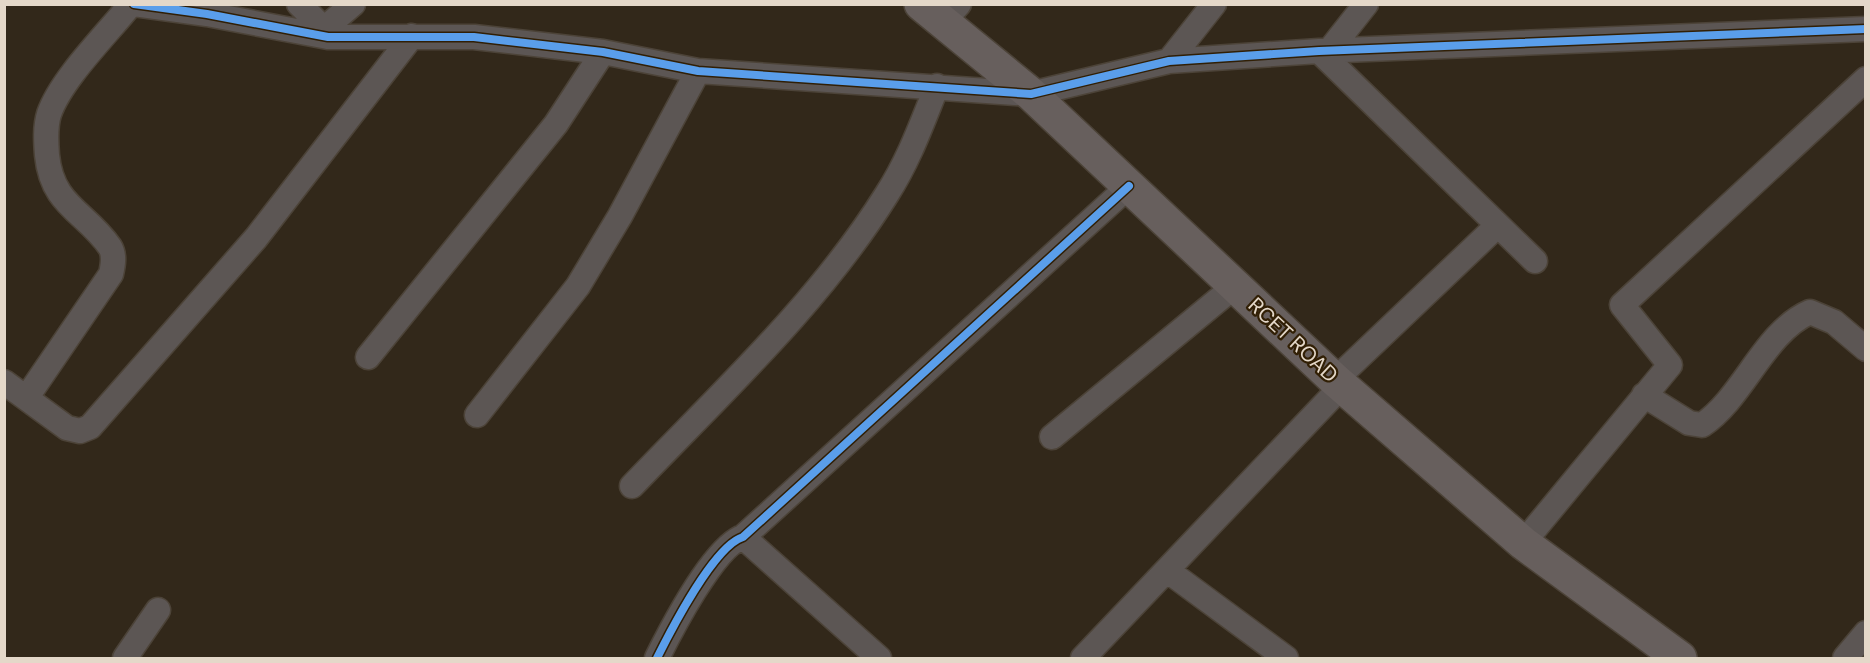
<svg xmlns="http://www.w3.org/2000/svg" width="1870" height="663" font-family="'DM Sans',sans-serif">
<rect width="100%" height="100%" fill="#32281a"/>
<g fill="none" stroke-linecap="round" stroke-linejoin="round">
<defs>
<path id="minor" d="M134,4L207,14L328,37H474L603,52L698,71L1031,94L1169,61L1319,51L1866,29
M299,4L324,29L328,37
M943,22L959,4
M324,29L353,4
M1319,51L1535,261
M1329,51L1366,4
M1169,61L1214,4
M368,357L556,124L603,52
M1335,380L1498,225
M4,382L67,428L80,431L90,427L256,238L412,36
M1644,395L1689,423L1702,425C1744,397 1764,332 1810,312L1834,322L1866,349
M27,397L111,274C113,265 115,255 110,247C85,211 52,206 47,155C46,142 45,127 49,114C61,79 107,34 131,4
M477,415L578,286L620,216L698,71
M1052,437L1235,286
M632,486C721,393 819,303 887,194C909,160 922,123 937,86
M743,537L879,658
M1523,543L1670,365L1622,305L1866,79
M1168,571L1286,658
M125,658L158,610
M657,658C671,630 714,546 743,537L1129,186
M1083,658L1342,386
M1845,658L1866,633"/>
<path id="secondary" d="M921,4L1031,94L1335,380L1523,543L1680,658"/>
</defs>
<use href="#minor" stroke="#4c4338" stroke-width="27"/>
<use href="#secondary" stroke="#4c4338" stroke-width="36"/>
<use href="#minor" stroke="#5c5654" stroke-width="24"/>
<use href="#secondary" stroke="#675f5d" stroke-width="33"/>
<defs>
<path id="cycleway" d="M134,4L207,14L328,37H474L603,52L698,71L1031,94L1169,61L1319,51L1866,29
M657,658C671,630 714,546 743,537L1129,186"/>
</defs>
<use href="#cycleway" stroke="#311f05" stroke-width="11"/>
<use href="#cycleway" stroke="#5a9eea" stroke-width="8"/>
</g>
<g text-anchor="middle" stroke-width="4.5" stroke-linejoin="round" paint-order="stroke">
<g font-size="21" fill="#e4d8c9" stroke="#311f05">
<text transform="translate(1293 340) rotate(43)" y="7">RCET ROAD</text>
</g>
</g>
<rect width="1870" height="663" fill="none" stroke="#e4d8c9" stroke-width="12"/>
</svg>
